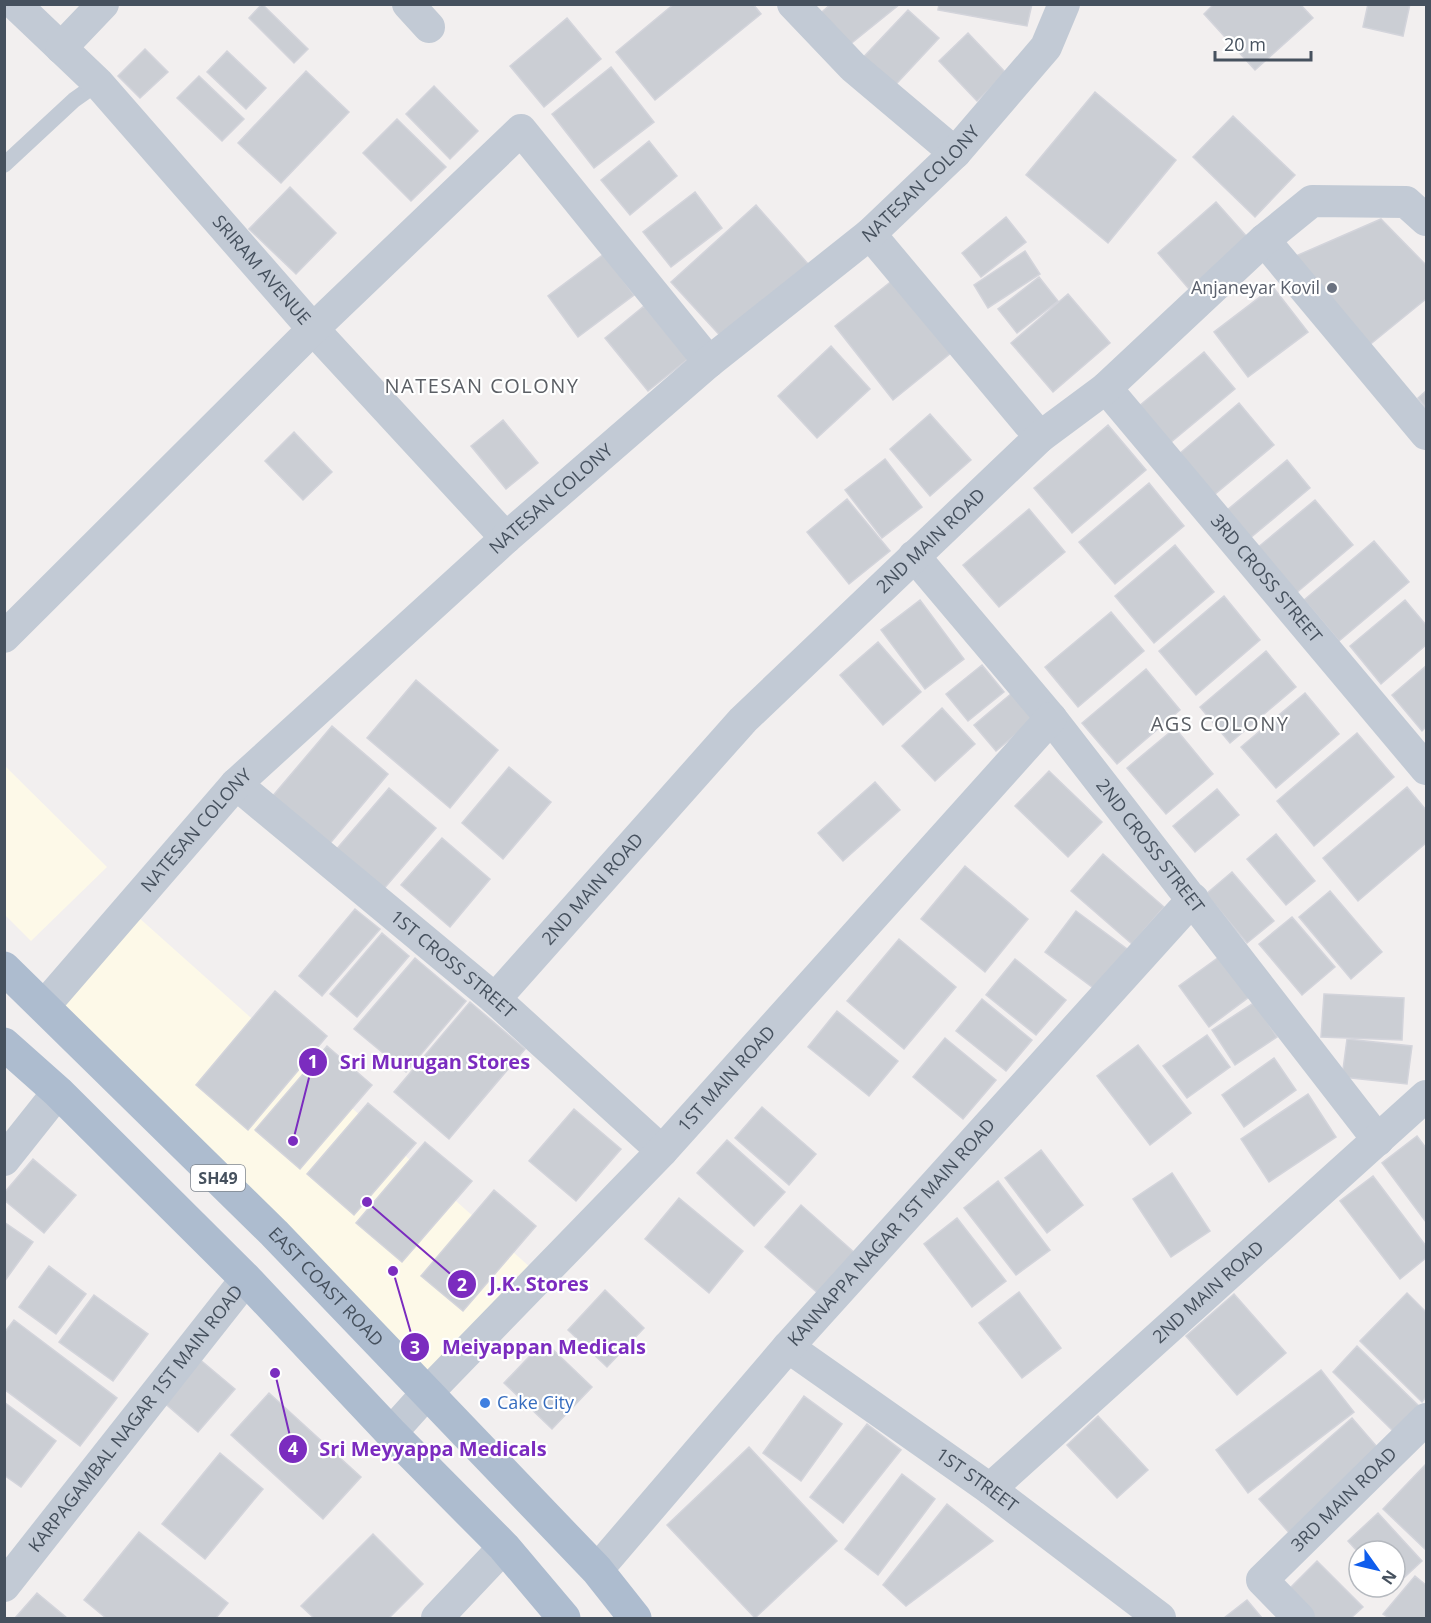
<svg xmlns="http://www.w3.org/2000/svg" width="1431" height="1623" font-family="'Open Sans',sans-serif">
<rect width="100%" height="100%" fill="#f2efef"/>
<path fill="#fdf9e8" d="M4,765L107,867L31,941L5,915Z
M128,908L540,1276L426,1394L45,1005Z"/>
<path fill="#cbced4" stroke="#d3d4db" stroke-width="1.5" d="M262,4L308,49L294,63L249,18Z
M674,4H753L761,14L655,100L616,52Z
M831,4H900L843,50L816,17Z
M939,4H1032L1027,26L938,10Z
M1214,4H1300L1313,18L1255,70L1204,14Z
M1368,4H1410L1403,36L1363,27Z
M908,10L939,38L886,95L855,66Z
M567,18L601,59L544,107L510,66Z
M968,33L1006,73L977,101L939,61Z
M145,49L168,72L140,98L118,76Z
M227,51L266,88L246,109L207,72Z
M611,67L654,122L594,168L552,114Z
M306,71L349,112L281,183L238,143Z
M199,76L244,119L222,141L177,98Z
M434,86L478,131L450,159L406,114Z
M1095,92L1176,160L1108,243L1026,175Z
M1233,116L1295,175L1255,217L1193,157Z
M397,119L446,167L411,201L363,153Z
M649,141L677,176L630,215L601,180Z
M290,187L336,233L296,274L249,229Z
M695,192L722,228L671,267L643,232Z
M1216,202L1248,238L1189,289L1158,253Z
M756,205L809,265L725,341L671,282Z
M1006,217L1026,242L981,277L962,253Z
M1381,219L1426,265V299L1362,351L1289,259Z
M1025,251L1040,274L988,308L974,285Z
M604,254L634,295L578,337L548,296Z
M898,276L956,349L893,400L835,326Z
M1039,277L1058,301L1017,333L998,309Z
M1273,287L1308,332L1248,377L1214,332Z
M1068,294L1110,343L1053,392L1011,343Z
M644,306L688,359L648,391L605,338Z
M831,346L870,389L817,438L778,396Z
M1204,352L1235,389L1170,443L1139,406Z
M1426,391V408L1418,398Z
M1239,403L1274,445L1214,495L1179,454Z
M930,414L971,460L930,496L890,449Z
M503,420L538,463L506,489L471,446Z
M1108,425L1146,470L1072,533L1034,488Z
M294,432L332,472L303,500L265,461Z
M885,459L922,507L882,538L845,490Z
M1287,460L1310,488L1249,539L1226,511Z
M1149,483L1184,526L1115,584L1079,542Z
M847,499L890,551L849,584L807,532Z
M1315,500L1353,545L1289,599L1251,553Z
M1029,509L1065,552L999,607L963,565Z
M1374,541L1409,582L1339,641L1304,600Z
M1175,545L1214,592L1154,643L1115,596Z
M1224,596L1260,640L1196,695L1159,651Z
M920,600L964,659L925,689L881,630Z
M1405,600L1426,625V645L1381,684L1350,646Z
M1111,612L1144,651L1078,707L1045,667Z
M878,642L921,692L883,725L840,675Z
M1266,651L1296,687L1230,743L1200,707Z
M982,665L1004,692L968,721L946,694Z
M1426,666V727L1422,731L1392,695Z
M1146,669L1180,710L1117,764L1082,723Z
M416,680L498,750L450,808L367,738Z
M1012,693L1034,719L996,751L974,725Z
M1305,693L1339,734L1276,788L1241,747Z
M942,708L975,744L935,781L902,746Z
M332,726L388,774L327,847L271,798Z
M1175,728L1213,774L1166,814L1127,768Z
M1357,733L1394,777L1314,846L1277,801Z
M509,767L551,802L503,859L462,823Z
M1049,771L1102,822L1068,857L1015,806Z
M875,782L900,810L843,861L818,833Z
M1407,787L1426,810V843L1358,901L1323,858Z
M389,788L436,828L382,891L335,851Z
M1217,789L1239,815L1195,852L1173,826Z
M1276,834L1315,881L1286,905L1247,859Z
M442,838L490,879L450,927L401,885Z
M1103,854L1164,907L1132,944L1071,891Z
M965,866L1028,919L985,972L921,919Z
M1232,872L1274,921L1247,943L1206,894Z
M1330,891L1382,952L1351,979L1299,917Z
M355,909L380,929L322,996L299,976Z
M1076,911L1127,949L1096,990L1045,952Z
M1292,917L1335,967L1302,995L1259,944Z
M382,933L409,956L357,1017L330,994Z
M899,939L956,987L904,1049L847,1001Z
M1219,957L1249,997L1209,1027L1179,986Z
M415,958L466,1001L406,1072L354,1029Z
M1015,959L1066,1000L1036,1035L986,995Z
M275,991L327,1036L248,1130L196,1085Z
M1324,994L1404,998L1402,1040L1321,1037Z
M982,999L1032,1040L1006,1071L956,1031Z
M470,1002L525,1049L449,1139L394,1092Z
M1255,1002L1277,1037L1235,1065L1212,1030Z
M837,1011L898,1061L869,1096L808,1047Z
M1207,1035L1230,1067L1187,1098L1163,1066Z
M945,1038L996,1080L963,1119L913,1077Z
M1347,1039L1412,1046L1407,1084L1342,1077Z
M1138,1045L1191,1113L1150,1145L1097,1076Z
M327,1046L372,1085L300,1169L255,1130Z
M1274,1058L1296,1090L1244,1127L1222,1095Z
M1308,1094L1336,1137L1269,1182L1241,1139Z
M368,1103L416,1143L354,1215L307,1174Z
M762,1107L816,1154L789,1185L735,1138Z
M574,1109L621,1149L576,1201L529,1161Z
M1417,1136L1426,1148V1222L1382,1163Z
M727,1140L785,1192L754,1226L697,1173Z
M425,1142L472,1181L402,1262L356,1223Z
M1041,1150L1083,1205L1047,1233L1005,1178Z
M33,1159L76,1195L44,1233L4,1200V1193Z
M1172,1173L1210,1231L1171,1257L1133,1199Z
M1373,1176L1426,1246V1258L1400,1279L1340,1201Z
M998,1181L1050,1250L1016,1275L964,1208Z
M494,1190L536,1226L463,1311L421,1276Z
M679,1198L743,1251L709,1293L645,1239Z
M801,1205L856,1254L820,1295L765,1247Z
M957,1218L1006,1281L972,1307L924,1244Z
M4,1222L33,1242L4,1282Z
M49,1266L86,1294L56,1334L19,1307Z
M605,1290L644,1328L607,1367L568,1330Z
M1019,1292L1061,1348L1022,1378L979,1323Z
M1407,1293L1426,1312V1397L1422,1402L1360,1341Z
M1234,1294L1286,1353L1237,1395L1186,1336Z
M94,1295L148,1334L113,1381L59,1342Z
M14,1320L117,1398L80,1446L4,1389V1333Z
M544,1341L592,1387L552,1429L504,1383Z
M1357,1346L1420,1407L1395,1433L1333,1372Z
M198,1358L235,1389L198,1432L162,1401Z
M1321,1370L1354,1412L1248,1493L1216,1450Z
M269,1393L361,1477L323,1519L231,1435Z
M804,1396L842,1424L801,1481L763,1453Z
M4,1402L56,1441L21,1487L4,1475Z
M1098,1416L1148,1470L1117,1498L1067,1445Z
M1352,1418L1384,1455L1292,1536L1259,1499Z
M867,1424L901,1450L843,1523L810,1497Z
M749,1447L837,1541L755,1618L667,1525Z
M220,1453L263,1489L205,1559L162,1524Z
M1425,1465L1426,1467V1550L1383,1509Z
M902,1474L935,1499L878,1575L845,1549Z
M947,1504L993,1541L906,1606L883,1585Z
M1378,1513L1422,1561L1395,1586V1551H1359V1553L1348,1541Z
M139,1532L228,1603L216,1618H106L84,1600Z
M373,1534L423,1584L389,1618H314L301,1606Z
M1317,1561L1363,1607L1351,1618H1307L1283,1595Z
M1415,1576L1426,1585V1618H1389L1383,1614Z
M37,1593L67,1618H15Z
M1247,1600L1262,1618H1224Z"/>
<g fill="none" stroke-linecap="round" stroke-linejoin="round">
<path stroke="#c2cad5" stroke-width="16" d="M4,165L74,100L98,83"/>
<g stroke="#c2cad5" stroke-width="32">
<path id="s1" d="M15,4L98,83L313,329L506,538"/>
<path d="M408,4L429,27"/>
<path d="M793,4L853,67L955,153"/>
<path d="M61,48L103,4"/>
<path d="M870,234L1040,437"/>
<path d="M1264,240L1426,434"/>
<path id="s2" d="M1106,388L1426,769"/>
<path id="s3" d="M914,556L1051,718L1378,1140"/>
<path d="M4,637L313,329L521,130L709,362"/>
<path id="s4" d="M236,784L495,999L662,1151"/>
<path id="s5" d="M495,999L743,720L1040,437L1106,388L1264,240L1312,201L1406,202L1426,220"/>
<path id="s6" d="M45,1005L236,784L506,538L709,362L870,234L955,153L1046,47L1064,4"/>
<path d="M4,1160L58,1092"/>
<path id="s7" d="M788,1347L990,1489L1160,1618"/>
<path id="s8" d="M391,1433L426,1394L662,1151L1051,718"/>
<path id="s9" d="M990,1489L1426,1096"/>
<path id="s10" d="M597,1570L788,1347L1193,899"/>
<path id="s11" d="M4,1586L246,1279"/>
<path d="M437,1618L504,1547"/>
<path id="s12" d="M1299,1618L1262,1580L1426,1419"/>
</g>
<g stroke="#adbccf" stroke-width="33">
<path id="s13" d="M4,968L274,1233L597,1570L635,1618"/>
<path d="M4,1044L58,1092L246,1279L391,1433L504,1547L564,1618"/>
</g>
</g>
<circle fill="#6b7280" stroke="#fff" stroke-width="2" cx="1332" cy="288" r="6"/>
<circle fill="#3f7fe0" stroke="#fff" stroke-width="2" cx="485" cy="1403" r="6"/>
<g text-anchor="middle" stroke-width="4.5" stroke-linejoin="round" paint-order="stroke">
<rect fill="#fff" stroke="#7e858e" stroke-width="1.5" x="191" y="1165" width="54" height="26" rx="4.5"/>
<g font-size="16" font-weight="bold" fill="#46515e">
<text x="218" y="1184">SH49</text>
</g>
<g font-size="18" fill="#46515e" stroke="#fff">
<text dy="6" stroke="none"><textPath href="#s6" startOffset="1203">NATESAN COLONY</textPath></text>
<text dy="6" stroke="none"><textPath href="#s1" startOffset="363">SRIRAM AVENUE</textPath></text>
<text dy="6" stroke="none"><textPath href="#s6" startOffset="717">NATESAN COLONY</textPath></text>
<text dy="6" stroke="none"><textPath href="#s5" startOffset="633">2ND MAIN ROAD</textPath></text>
<text dy="6" stroke="none"><textPath href="#s2" startOffset="249">3RD CROSS STREET</textPath></text>
<text dy="6" stroke="none"><textPath href="#s6" startOffset="231">NATESAN COLONY</textPath></text>
<text dy="6" stroke="none"><textPath href="#s3" startOffset="374">2ND CROSS STREET</textPath></text>
<text dy="6" stroke="none"><textPath href="#s5" startOffset="147">2ND MAIN ROAD</textPath></text>
<text dy="6" stroke="none"><textPath href="#s4" startOffset="282">1ST CROSS STREET</textPath></text>
<text dy="6" stroke="none"><textPath href="#s8" startOffset="488">1ST MAIN ROAD</textPath></text>
<text dy="6" stroke="none"><textPath href="#s10" startOffset="448">KANNAPPA NAGAR 1ST MAIN ROAD</textPath></text>
<text dy="6" stroke="none"><textPath href="#s13" startOffset="453">EAST COAST ROAD</textPath></text>
<text dy="6" stroke="none"><textPath href="#s9" startOffset="294">2ND MAIN ROAD</textPath></text>
<text dy="6" stroke="none"><textPath href="#s11" startOffset="213">KARPAGAMBAL NAGAR 1ST MAIN ROAD</textPath></text>
<text dy="6" stroke="none"><textPath href="#s7" startOffset="231">1ST STREET</textPath></text>
<text dy="6" stroke="none"><textPath href="#s12" startOffset="168">3RD MAIN ROAD</textPath></text>
</g>
<g font-size="18" fill="#5b616d" stroke="#fff" text-anchor="end">
<text x="1320" y="294">Anjaneyar Kovil</text>
</g>
<g font-size="18" fill="#366cbe" stroke="#fff" text-anchor="start">
<text x="497" y="1409">Cake City</text>
</g>
<g font-size="20" letter-spacing="1.5" fill="#5b5f65" stroke="#fff">
<text x="482" y="393">NATESAN COLONY</text>
<text x="1220" y="731">AGS COLONY</text>
</g>
</g>
<path fill="none" stroke="#7b2cbf" stroke-width="2" d="M293 1141L313 1062M367 1202L462 1284M393 1271L415 1347M275 1373L293 1449"/>
<g fill="#7b2cbf" stroke="#fff" stroke-width="2">
<circle cx="293" cy="1141" r="6"/>
<circle cx="367" cy="1202" r="6"/>
<circle cx="393" cy="1271" r="6"/>
<circle cx="275" cy="1373" r="6"/>
<circle cx="313" cy="1062" r="15"/>
<circle cx="462" cy="1284" r="15"/>
<circle cx="415" cy="1347" r="15"/>
<circle cx="293" cy="1449" r="15"/>
</g>
<g font-size="18" text-anchor="middle" font-weight="bold" fill="#fff">
<text x="313" y="1068">1</text>
<text x="462" y="1291">2</text>
<text x="415" y="1354">3</text>
<text x="293" y="1455">4</text>
</g>
<g font-size="20" text-anchor="middle" font-weight="bold" fill="#7b2cbf" stroke="#fff" stroke-width="4.5" stroke-linejoin="round" paint-order="stroke">
<text x="435" y="1069">Sri Murugan Stores</text>
<text x="539" y="1291">J.K. Stores</text>
<text x="544" y="1354">Meiyappan Medicals</text>
<text x="433" y="1456">Sri Meyyappa Medicals</text>
</g>
<rect width="1431" height="1623" fill="none" stroke="#46515e" stroke-width="12"/>
<g transform="translate(1377 1569) rotate(124)"><circle r="28" fill="#ffffff" stroke="#b5b9bf" stroke-width="1.5"/>
<path d="M0-4.5L10 22L0 15L-10 22Z" fill="#0f5dec"/>
<text y="-9" font-size="16" font-weight="bold" text-anchor="middle" fill="#46515e">N</text>
</g>
<path d="M1215 51v9h96v-9" fill="none" stroke="#46515e" stroke-width="3"/>
<text x="1224" y="51" font-size="18" fill="#46515e" stroke="#ffffff" stroke-width="4.5" paint-order="stroke">20 m</text>
</svg>
